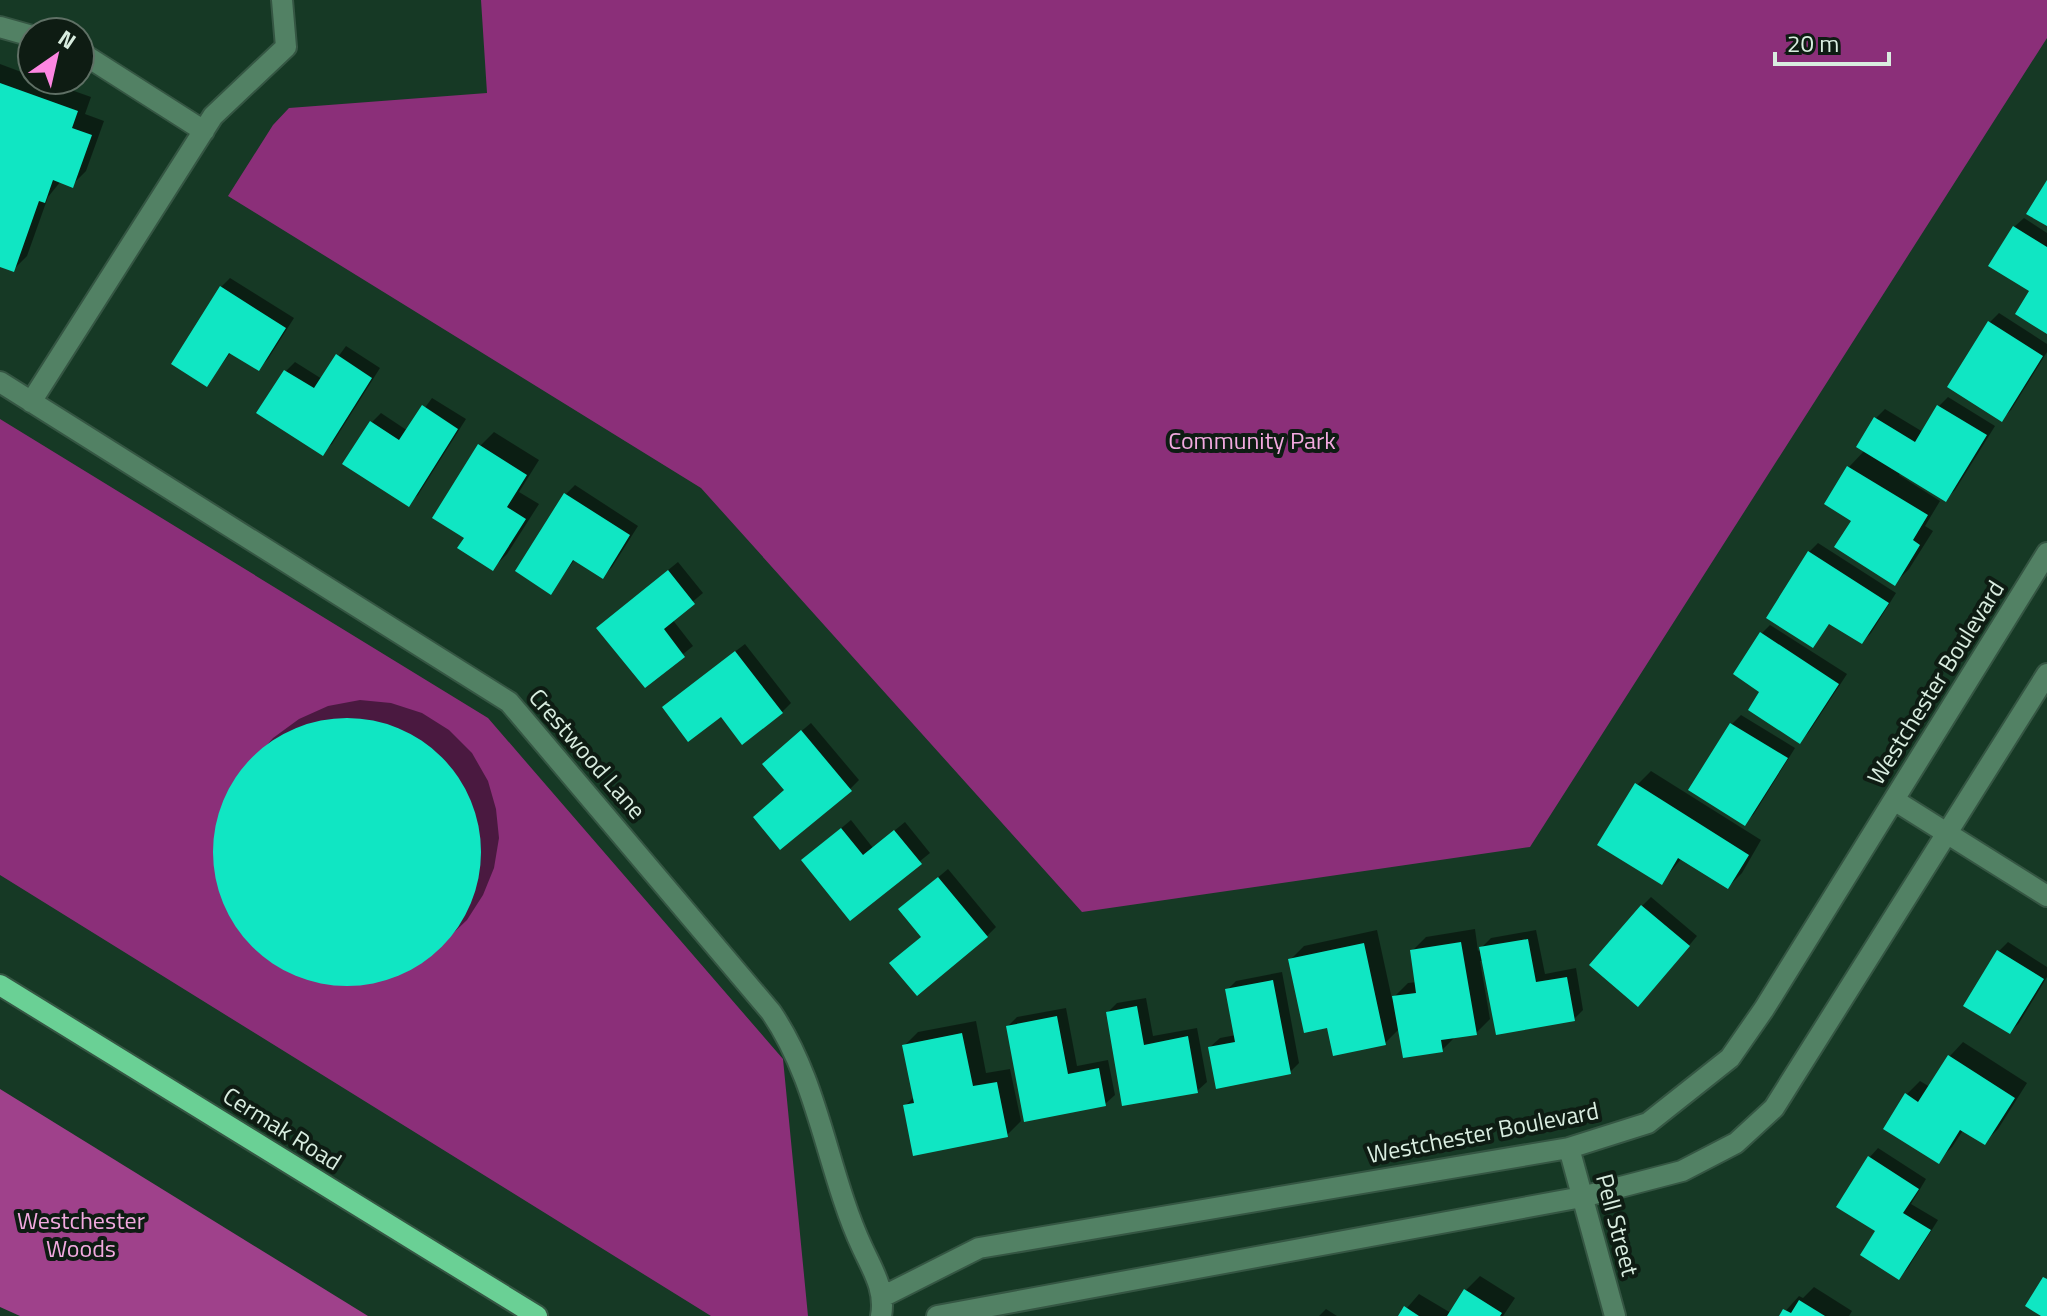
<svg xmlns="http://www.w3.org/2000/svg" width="2047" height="1316" font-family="'Titillium Web',sans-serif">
<rect width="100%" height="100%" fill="#163925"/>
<path fill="#8b2f79" d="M481,0H2047V38L1530,847L1082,912L701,488L228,196L273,125L289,108L487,93Z
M0,419L488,718L783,1059L808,1316H711L0,875Z"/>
<path fill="#9f418b" d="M0,1089L368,1316H20L0,1307Z"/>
<path fill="#0007" d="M0,64L32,76V80H43L91,97L85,114L104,121L86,171L72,185L61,181L48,197L27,256L13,270L0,265Z
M2024,218L2047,233V331L2032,291L2014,227Z
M230,278L294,318L268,359L258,369L231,352L207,384L221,287Z
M1999,313L2047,344V352L2011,410L2002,419L1990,322Z
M346,346L380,368L332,444L322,453L286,371L295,362L322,379Z
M1948,397L1995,426L1955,490L1946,499L1901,472L1899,475L1940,501L1925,526L1933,531L1909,569L1895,583L1853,520L1826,503L1849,467L1865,450L1876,418L1885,409L1923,432L1939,406Z
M432,398L466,419L418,495L408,504L372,422L381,413L408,431Z
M494,432L539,460L519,492L539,504L507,554L493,568L466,537L480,446Z
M575,485L638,526L612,567L603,576L575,559L551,592L566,494Z
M1818,543L1896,593L1871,633L1862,642L1831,622L1813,645L1809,552Z
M678,562L703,593L672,619L693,646L645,685L608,619Z
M1770,625L1847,674L1809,732L1800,741L1761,634Z
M745,644L791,703L782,712L674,698Z
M360,700L391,703L422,713L449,730L472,753L488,781L496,809L499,838L494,868L483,895L467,920L447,939L425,959L400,974L371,983L342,985L313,980L285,969L260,953L240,931L225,905L216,875L214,843L220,811L234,782L273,738L299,719L328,706Z
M1741,715L1795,748L1754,814L1745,823L1691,790L1732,724Z
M811,723L859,780L850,789L786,790L773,755Z
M1651,771L1761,840L1742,873L1728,887L1682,858L1661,883L1637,785Z
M851,820L873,848L905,822L930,853L850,918L803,860Z
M948,869L996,927L987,936H923L910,901Z
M1651,897L1697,936L1647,996L1642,906Z
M1475,929L1478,951L1491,938L1536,930L1545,974L1576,968L1583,1010L1574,1019L1484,961H1480L1490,1019L1476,1033L1456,1036L1442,1050L1400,1028L1385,1043L1329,1025L1290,960L1304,946L1377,930L1392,999L1408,983L1417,982L1412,951L1426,937Z
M2008,942L2047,967V977L2019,1023L2010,1032L1998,952Z
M1282,972L1299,1063L1290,1072L1210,1047L1220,1038L1236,1035L1227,990L1236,981Z
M1146,998L1153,1036L1197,1028L1207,1082L1197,1091L1124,1104L1108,1012L1117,1003Z
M1066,1008L1077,1066L1108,1060L1115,1095L1105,1104L1008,1026L1017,1017Z
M976,1021L986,1073L1010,1069L1021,1121L1007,1135L905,1106L915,1096L904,1046L918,1032Z
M1963,1042L2027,1083L1998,1129L1984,1143L1964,1129L1952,1147L1938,1161L1907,1094L1920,1081L1930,1087L1950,1056Z
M1878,1148L1926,1179L1911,1204L1938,1220L1908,1268L1899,1278L1878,1230L1869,1158Z
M1480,1276L1515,1298L1503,1316H1400L1419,1294L1451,1313L1466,1290Z
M1814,1287L1852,1311L1849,1316H1781L1799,1296L1803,1298Z
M1326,1309L1337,1316H1319Z"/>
<path fill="#10e6c3" d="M0,83L78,111L72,128L92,135L73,188L53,180L45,203L39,201L14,272L0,267Z
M2047,180V226L2026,214Z
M2013,226L2047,247V334L2015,314L2029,291L1988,266Z
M220,286L286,328L259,371L229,353L207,387L171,364Z
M1988,321L2043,356L2002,422L1947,387Z
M336,354L372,378L323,456L256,413L284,370L314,388Z
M422,405L458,429L409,507L342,464L370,421L399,440Z
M1937,405L1987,435L1946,502L1856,447L1874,417L1915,442Z
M478,444L527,475L507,507L526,519L493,571L457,548L464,538L432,518Z
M1847,466L1928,515L1913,540L1920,545L1895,586L1834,547L1851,521L1824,504Z
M564,493L630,535L603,579L573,560L551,595L515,571Z
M1808,551L1889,603L1862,644L1829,624L1813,648L1766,618Z
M668,570L695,604L664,629L685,657L645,688L596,628Z
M1760,632L1839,684L1800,744L1748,710L1759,692L1733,674Z
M735,651L783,713L742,745L721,717L688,742L662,707Z
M213 852a134 134 0 1 1 268 0a134 134 0 1 1-268 0Z
M1730,723L1788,758L1745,826L1688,790Z
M801,730L852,791L780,850L753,817L784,790L762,764Z
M1635,783L1749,855L1728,889L1678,858L1662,885L1597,845Z
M841,828L863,855L894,830L922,864L850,921L801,860Z
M938,877L988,937L917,996L889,963L921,937L898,909Z
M1641,905L1690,946L1638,1007L1589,965Z
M1528,939L1536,982L1567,977L1575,1021L1496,1035L1479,947Z
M1461,942L1477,1035L1441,1040L1443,1052L1403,1058L1392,996L1416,993L1410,950Z
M1364,943L1386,1045L1333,1056L1327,1028L1304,1033L1288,959Z
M1997,950L2044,979L2010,1034L1963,1006Z
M1273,980L1291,1074L1216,1089L1208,1047L1235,1042L1225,989Z
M1137,1006L1144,1045L1188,1036L1198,1093L1122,1106L1106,1012Z
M1057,1016L1068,1074L1099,1068L1106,1106L1024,1122L1006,1026Z
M962,1033L973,1086L997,1082L1008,1137L913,1156L903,1105L914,1103L902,1045Z
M1948,1055L2015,1098L1985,1145L1960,1130L1939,1164L1883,1129L1905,1093L1918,1102Z
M1868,1156L1919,1189L1903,1213L1931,1230L1899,1280L1860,1255L1875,1231L1836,1207Z
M2043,1277L2047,1279V1316H2041L2025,1306Z
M1464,1289L1502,1313L1500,1316H1447Z
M1799,1300L1825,1316H1779L1783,1309L1791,1313Z
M1404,1306L1419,1316H1398Z"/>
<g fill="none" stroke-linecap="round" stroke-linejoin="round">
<defs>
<path id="minor" d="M0,27L32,36
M80,52L204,131
M0,382L509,702L771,1012C810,1069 822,1136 844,1201C849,1216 855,1232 862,1247C872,1269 886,1290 881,1316
M31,402L213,116L286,47L282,0
M1894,800L2047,896
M1569,1148L1615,1316
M882,1297L979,1248L1569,1148L1648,1123L1730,1058L1764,1009L2047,553
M937,1316L1582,1197L1682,1171L1736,1143L1774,1108L2047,674"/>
<path id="major" d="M0,985L537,1316"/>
</defs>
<use href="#minor" stroke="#355643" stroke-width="24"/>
<use href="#major" stroke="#355643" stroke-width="24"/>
<use href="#minor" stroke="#528164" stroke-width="20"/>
<use href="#major" stroke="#6ad095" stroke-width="20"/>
</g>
<g text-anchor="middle" stroke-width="8" stroke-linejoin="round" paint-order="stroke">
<g font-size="24" fill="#f3aae0" stroke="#0e1c13">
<text x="1252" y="449">Community Park</text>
<text x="81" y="1229">Westchester<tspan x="81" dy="28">Woods</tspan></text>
</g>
<g font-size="24" fill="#d9ede0" stroke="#0e1c13">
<text transform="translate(1936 683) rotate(-58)" y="8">Westchester Boulevard</text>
<text transform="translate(587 754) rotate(49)" y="8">Crestwood Lane</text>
<text transform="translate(282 1129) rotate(32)" y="8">Cermak Road</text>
<text transform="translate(1483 1133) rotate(-11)" y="8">Westchester Boulevard</text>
<text transform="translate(1617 1225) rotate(75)" y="8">Pell Street</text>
</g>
</g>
<g transform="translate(56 56) rotate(34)"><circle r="38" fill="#0e1c13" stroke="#5f7065" stroke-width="2"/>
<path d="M0-6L14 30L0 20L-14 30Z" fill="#fd86e2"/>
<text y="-12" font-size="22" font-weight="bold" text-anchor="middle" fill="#d9ede0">N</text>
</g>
<path d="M1775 52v12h114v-12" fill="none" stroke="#d9ede0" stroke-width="4"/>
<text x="1787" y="52" font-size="24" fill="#d9ede0" stroke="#0e1c13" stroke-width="6" paint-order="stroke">20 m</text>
</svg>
